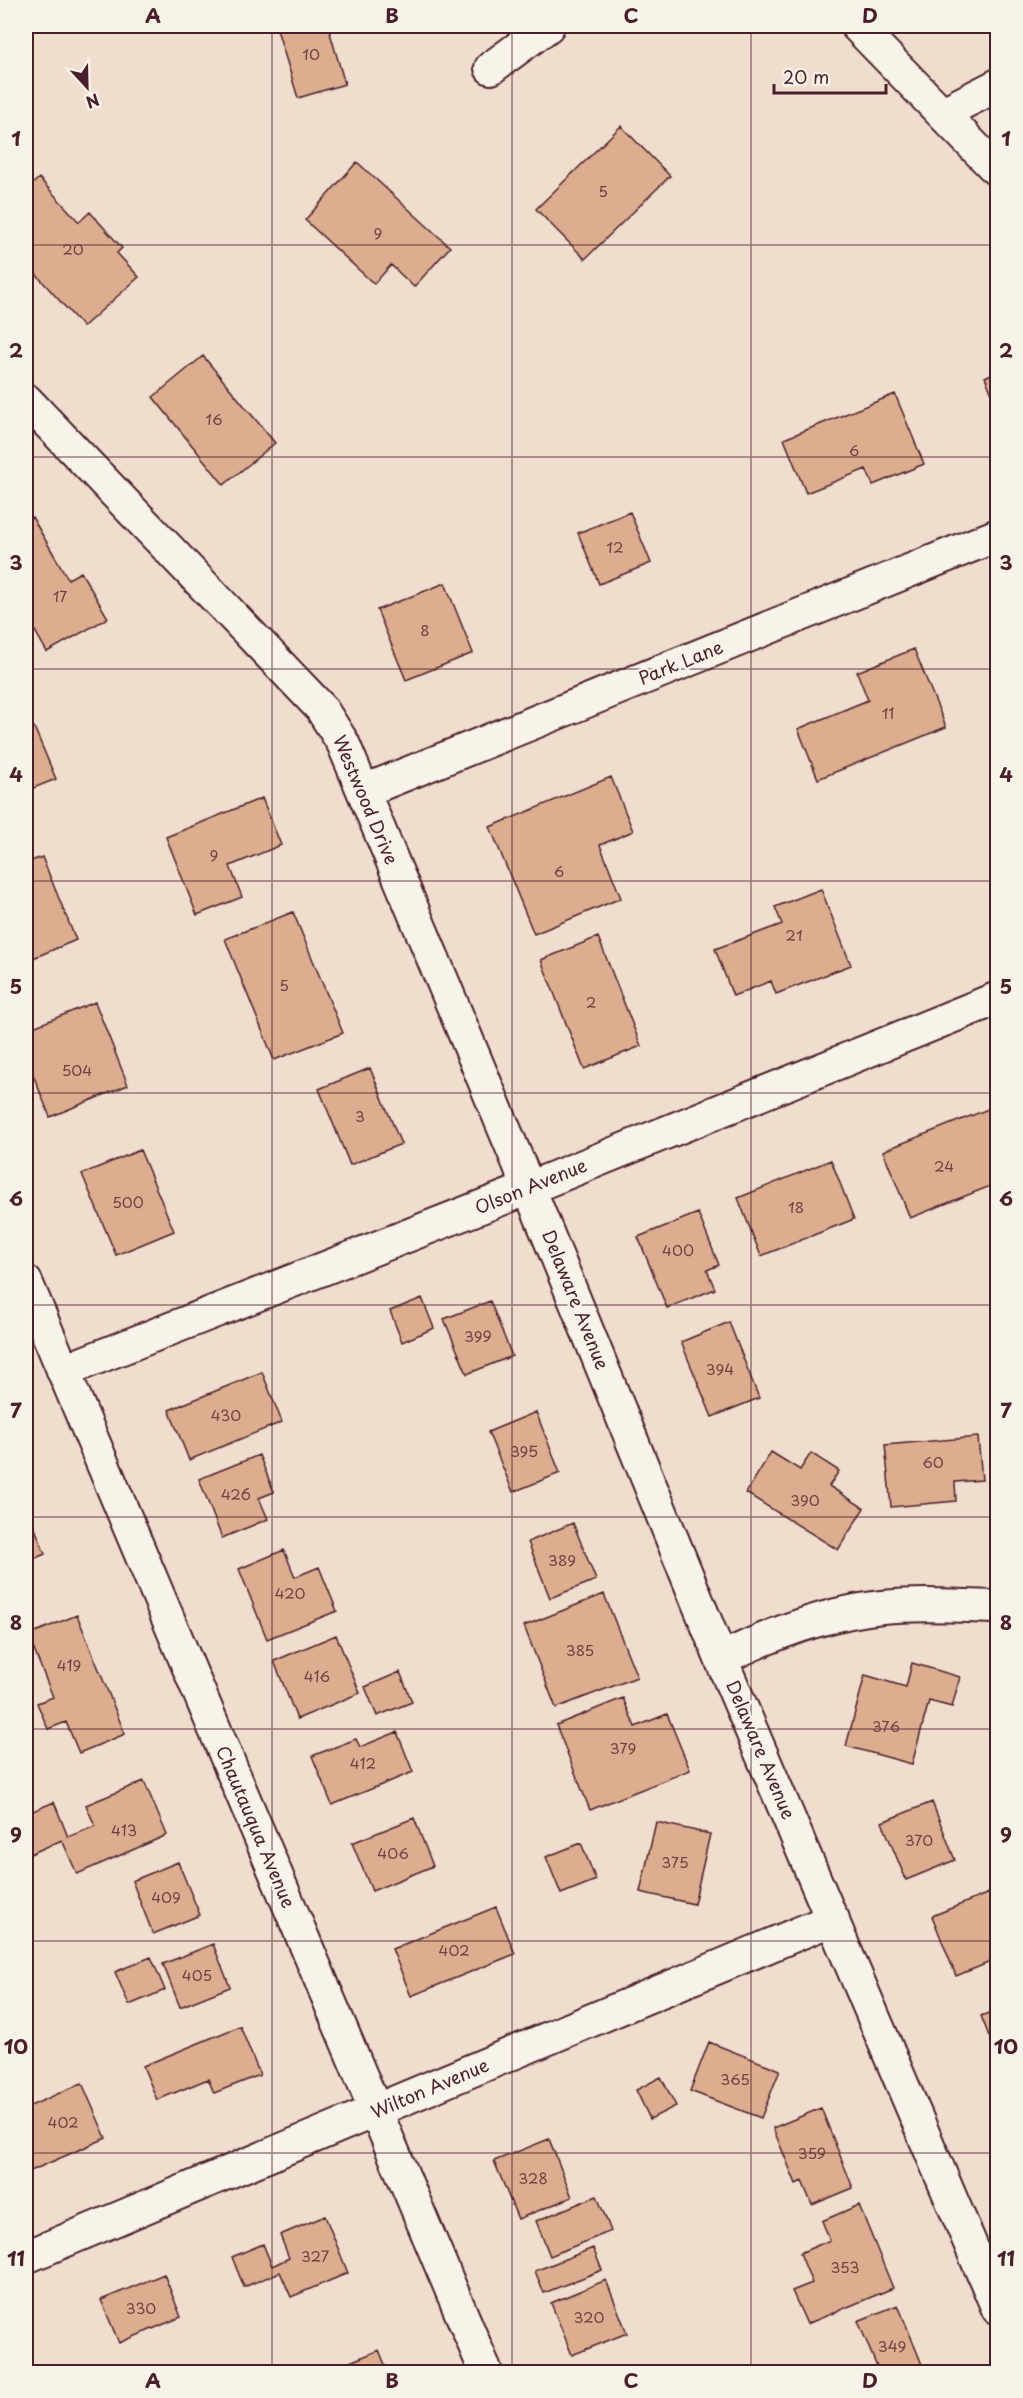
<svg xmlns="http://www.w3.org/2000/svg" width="1023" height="2398" font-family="'Playpen Sans',sans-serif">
<rect width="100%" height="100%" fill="#efdecd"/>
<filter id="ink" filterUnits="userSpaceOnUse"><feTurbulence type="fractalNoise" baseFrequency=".0167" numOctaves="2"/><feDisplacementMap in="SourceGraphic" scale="12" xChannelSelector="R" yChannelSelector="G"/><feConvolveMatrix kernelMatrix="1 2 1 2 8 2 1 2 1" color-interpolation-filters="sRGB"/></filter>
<g filter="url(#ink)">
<path fill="#ddad8f" stroke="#4a1f2b" stroke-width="1.5" d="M276,26H328L345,84L298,98Z
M621,126L670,176L585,259L536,209Z
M357,162L450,247L414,287L391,265L374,284L305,220Z
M39,178L79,222L90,212L122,248L117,253L139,277L83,327L26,263V190Z
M203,356L275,443L224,485L153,397Z
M998,371V409L985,377Z
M895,394L924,464L873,485L866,469L806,493L784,439Z
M630,512L651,563L599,584L578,533Z
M32,517L68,579L81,572L108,618L47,652L26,615V521Z
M445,583L473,653L406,680L377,610Z
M914,649L946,727L818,779L798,729L868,700L857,672Z
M34,727L56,779L26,791V731Z
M611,777L633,831L600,845L621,898L534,934L490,827Z
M262,798L281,845L230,866L242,897L197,915L166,837Z
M42,857L76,940L26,961V863Z
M821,889L851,965L776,994L771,981L733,996L715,949L782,924L775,907Z
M293,912L343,1033L274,1060L225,939Z
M598,937L641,1046L584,1069L541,960Z
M95,1002L128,1085L50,1117L26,1057V1030Z
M370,1068L401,1144L350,1165L319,1089Z
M998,1105V1183L910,1218L883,1151Z
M140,1150L174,1231L116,1255L82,1174Z
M831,1160L854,1219L761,1256L738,1198Z
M698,1213L719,1265L707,1270L715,1289L667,1308L638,1237Z
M422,1298L434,1328L402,1342L390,1311Z
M490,1301L512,1356L467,1374L444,1319Z
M729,1322L759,1398L712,1417L681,1342Z
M262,1372L282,1422L189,1460L169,1410Z
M536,1412L560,1473L513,1492L488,1432Z
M978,1437L982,1480L955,1482L956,1501L891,1507L885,1445Z
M771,1452L800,1470L811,1453L839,1471L829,1486L864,1508L838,1550L746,1493Z
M259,1455L274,1492L259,1498L268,1519L222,1538L199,1479Z
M26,1505L45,1554L26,1562Z
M573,1523L596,1580L550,1598L528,1542Z
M284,1550L295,1577L319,1567L337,1611L267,1639L239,1569Z
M604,1594L637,1677L556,1708L524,1626Z
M77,1615L125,1734L79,1753L66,1722L48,1729L37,1703L53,1697L28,1635Z
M336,1635L360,1693L297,1719L274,1661Z
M912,1663L960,1677L952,1707L929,1701L912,1764L846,1746L865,1675L906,1687Z
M400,1672L412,1702L377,1716L365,1687Z
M623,1698L635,1727L667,1714L690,1770L590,1810L556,1725Z
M397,1732L413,1772L332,1805L312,1756L356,1739L360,1747Z
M144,1781L167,1835L77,1874L62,1840L28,1855L26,1814L54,1802L68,1837L95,1826L86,1805Z
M932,1802L955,1860L906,1880L882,1822Z
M414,1818L433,1866L372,1891L352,1843Z
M656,1822L710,1834L694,1904L640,1892Z
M581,1843L596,1880L561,1894L546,1857Z
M178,1862L200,1915L153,1934L132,1881Z
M989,1893L998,1914V1959L956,1976L932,1916Z
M496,1907L515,1954L411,1996L392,1949Z
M213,1944L230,1987L180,2007L163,1964Z
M151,1957L165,1990L129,2005L115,1972Z
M998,2009V2058L981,2016Z
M240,2026L260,2075L214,2093L208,2079L157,2100L143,2066Z
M709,2042L780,2070L761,2118L690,2091Z
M661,2077L676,2106L650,2119L636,2090Z
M82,2083L106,2138L26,2173V2108Z
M821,2108L853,2188L812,2205L802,2181L796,2184L773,2128Z
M549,2139L572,2197L518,2219L494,2161Z
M597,2196L611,2231L550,2256L536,2221Z
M859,2205L893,2288L807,2324L792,2291L812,2283L800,2253L830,2240L822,2221Z
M325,2216L348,2273L291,2297L280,2272L244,2287L232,2257L263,2244L272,2266L289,2258L280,2235Z
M593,2248L602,2270L544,2293L535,2271Z
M164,2274L181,2317L119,2343L101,2300Z
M606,2280L627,2333L572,2355L551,2303Z
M898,2305L925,2372H879L858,2321Z
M379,2350L388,2372H340L338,2367Z"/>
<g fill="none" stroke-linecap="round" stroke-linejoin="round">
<defs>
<path id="minor" d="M857,26L998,171
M491,68L548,26
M943,113L998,85
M26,400L321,708L343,743L529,1188L721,1659L998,2309
M364,791L998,535
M26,1282L486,2372
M63,1371L529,1188L998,998
M721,1659C771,1634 826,1613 882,1607C920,1603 960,1606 998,1607
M26,2257L833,1919"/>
</defs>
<use href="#minor" stroke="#4a1f2b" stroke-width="36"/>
<use href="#minor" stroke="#f7f3e8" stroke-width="32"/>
</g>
</g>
<path fill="none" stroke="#4a1f2b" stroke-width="1.5" stroke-opacity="0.55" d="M272,26V2372M512,26V2372M751,26V2372M26,245H998M26,457H998M26,669H998M26,881H998M26,1093H998M26,1305H998M26,1517H998M26,1729H998M26,1941H998M26,2153H998"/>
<g text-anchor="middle" stroke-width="5" stroke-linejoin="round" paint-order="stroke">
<g font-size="15" fill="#6f4244">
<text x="311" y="60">10</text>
<text x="603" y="197">5</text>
<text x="378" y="239">9</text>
<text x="73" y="255">20</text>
<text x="214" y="425">16</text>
<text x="854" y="456">6</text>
<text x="615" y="553">12</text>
<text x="60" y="602">17</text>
<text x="425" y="636">8</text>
<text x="888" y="719">11</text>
<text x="214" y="861">9</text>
<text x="559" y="877">6</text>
<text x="794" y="941">21</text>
<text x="284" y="991">5</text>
<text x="591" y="1008">2</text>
<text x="77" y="1076">504</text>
<text x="360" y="1122">3</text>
<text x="944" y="1172">24</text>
<text x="128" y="1208">500</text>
<text x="796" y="1213">18</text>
<text x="678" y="1256">400</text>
<text x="478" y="1342">399</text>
<text x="720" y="1375">394</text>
<text x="226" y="1421">430</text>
<text x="524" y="1457">395</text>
<text x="933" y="1468">60</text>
<text x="236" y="1500">426</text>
<text x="805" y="1506">390</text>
<text x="562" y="1566">389</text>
<text x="290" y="1599">420</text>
<text x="580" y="1656">385</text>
<text x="69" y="1671">419</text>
<text x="317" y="1682">416</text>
<text x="886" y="1732">376</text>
<text x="623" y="1754">379</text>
<text x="363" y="1769">412</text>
<text x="124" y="1836">413</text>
<text x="919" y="1846">370</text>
<text x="393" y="1859">406</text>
<text x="675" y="1868">375</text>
<text x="166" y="1903">409</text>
<text x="454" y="1956">402</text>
<text x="197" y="1981">405</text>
<text x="735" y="2085">365</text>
<text x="63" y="2128">402</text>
<text x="812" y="2159">359</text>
<text x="533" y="2184">328</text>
<text x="315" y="2262">327</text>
<text x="845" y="2273">353</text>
<text x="141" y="2314">330</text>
<text x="589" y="2323">320</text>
<text x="892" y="2352">349</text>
</g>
<g font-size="18" fill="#4a1f2b" stroke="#f7f3e8">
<text transform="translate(681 663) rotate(-22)" y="6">Park Lane</text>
<text transform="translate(365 800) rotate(67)" y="6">Westwood Drive</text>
<text transform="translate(531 1187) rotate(-22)" y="6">Olson Avenue</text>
<text transform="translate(575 1300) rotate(68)" y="6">Delaware Avenue</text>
<text transform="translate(760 1750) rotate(67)" y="6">Delaware Avenue</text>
<text transform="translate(255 1827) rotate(67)" y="6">Chautauqua Avenue</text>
<text transform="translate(430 2089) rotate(-23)" y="6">Wilton Avenue</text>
</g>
</g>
<rect width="1023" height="2398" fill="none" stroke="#f7f3e8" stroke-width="66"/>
<g transform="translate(87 87) rotate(158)" stroke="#f7f3e8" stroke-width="4.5" paint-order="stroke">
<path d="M0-4.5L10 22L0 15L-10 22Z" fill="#4a1f2b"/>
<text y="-9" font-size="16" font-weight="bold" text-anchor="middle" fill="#4a1f2b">N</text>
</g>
<path d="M774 84v9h112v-9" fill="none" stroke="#4a1f2b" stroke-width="3"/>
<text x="783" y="84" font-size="18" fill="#4a1f2b" stroke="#f7f3e8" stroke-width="4.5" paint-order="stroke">20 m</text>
<rect x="33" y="33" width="957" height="2332" fill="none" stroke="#4a1f2b" stroke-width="2"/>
<g font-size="20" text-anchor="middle" font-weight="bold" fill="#4a1f2b">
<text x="153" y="23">A</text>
<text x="392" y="23">B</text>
<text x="631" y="23">C</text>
<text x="870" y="23">D</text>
<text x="16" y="146">1</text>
<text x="1006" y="146">1</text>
<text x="16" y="358">2</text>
<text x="1006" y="358">2</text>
<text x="16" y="570">3</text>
<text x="1006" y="570">3</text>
<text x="16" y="782">4</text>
<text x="1006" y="782">4</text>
<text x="16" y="994">5</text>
<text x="1006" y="994">5</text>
<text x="16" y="1206">6</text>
<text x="1006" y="1206">6</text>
<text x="16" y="1418">7</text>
<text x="1006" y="1418">7</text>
<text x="16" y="1630">8</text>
<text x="1006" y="1630">8</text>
<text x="16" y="1842">9</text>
<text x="1006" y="1842">9</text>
<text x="16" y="2054">10</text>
<text x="1006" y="2054">10</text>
<text x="16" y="2266">11</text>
<text x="1006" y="2266">11</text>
<text x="153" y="2388">A</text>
<text x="392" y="2388">B</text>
<text x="631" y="2388">C</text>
<text x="870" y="2388">D</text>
</g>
</svg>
